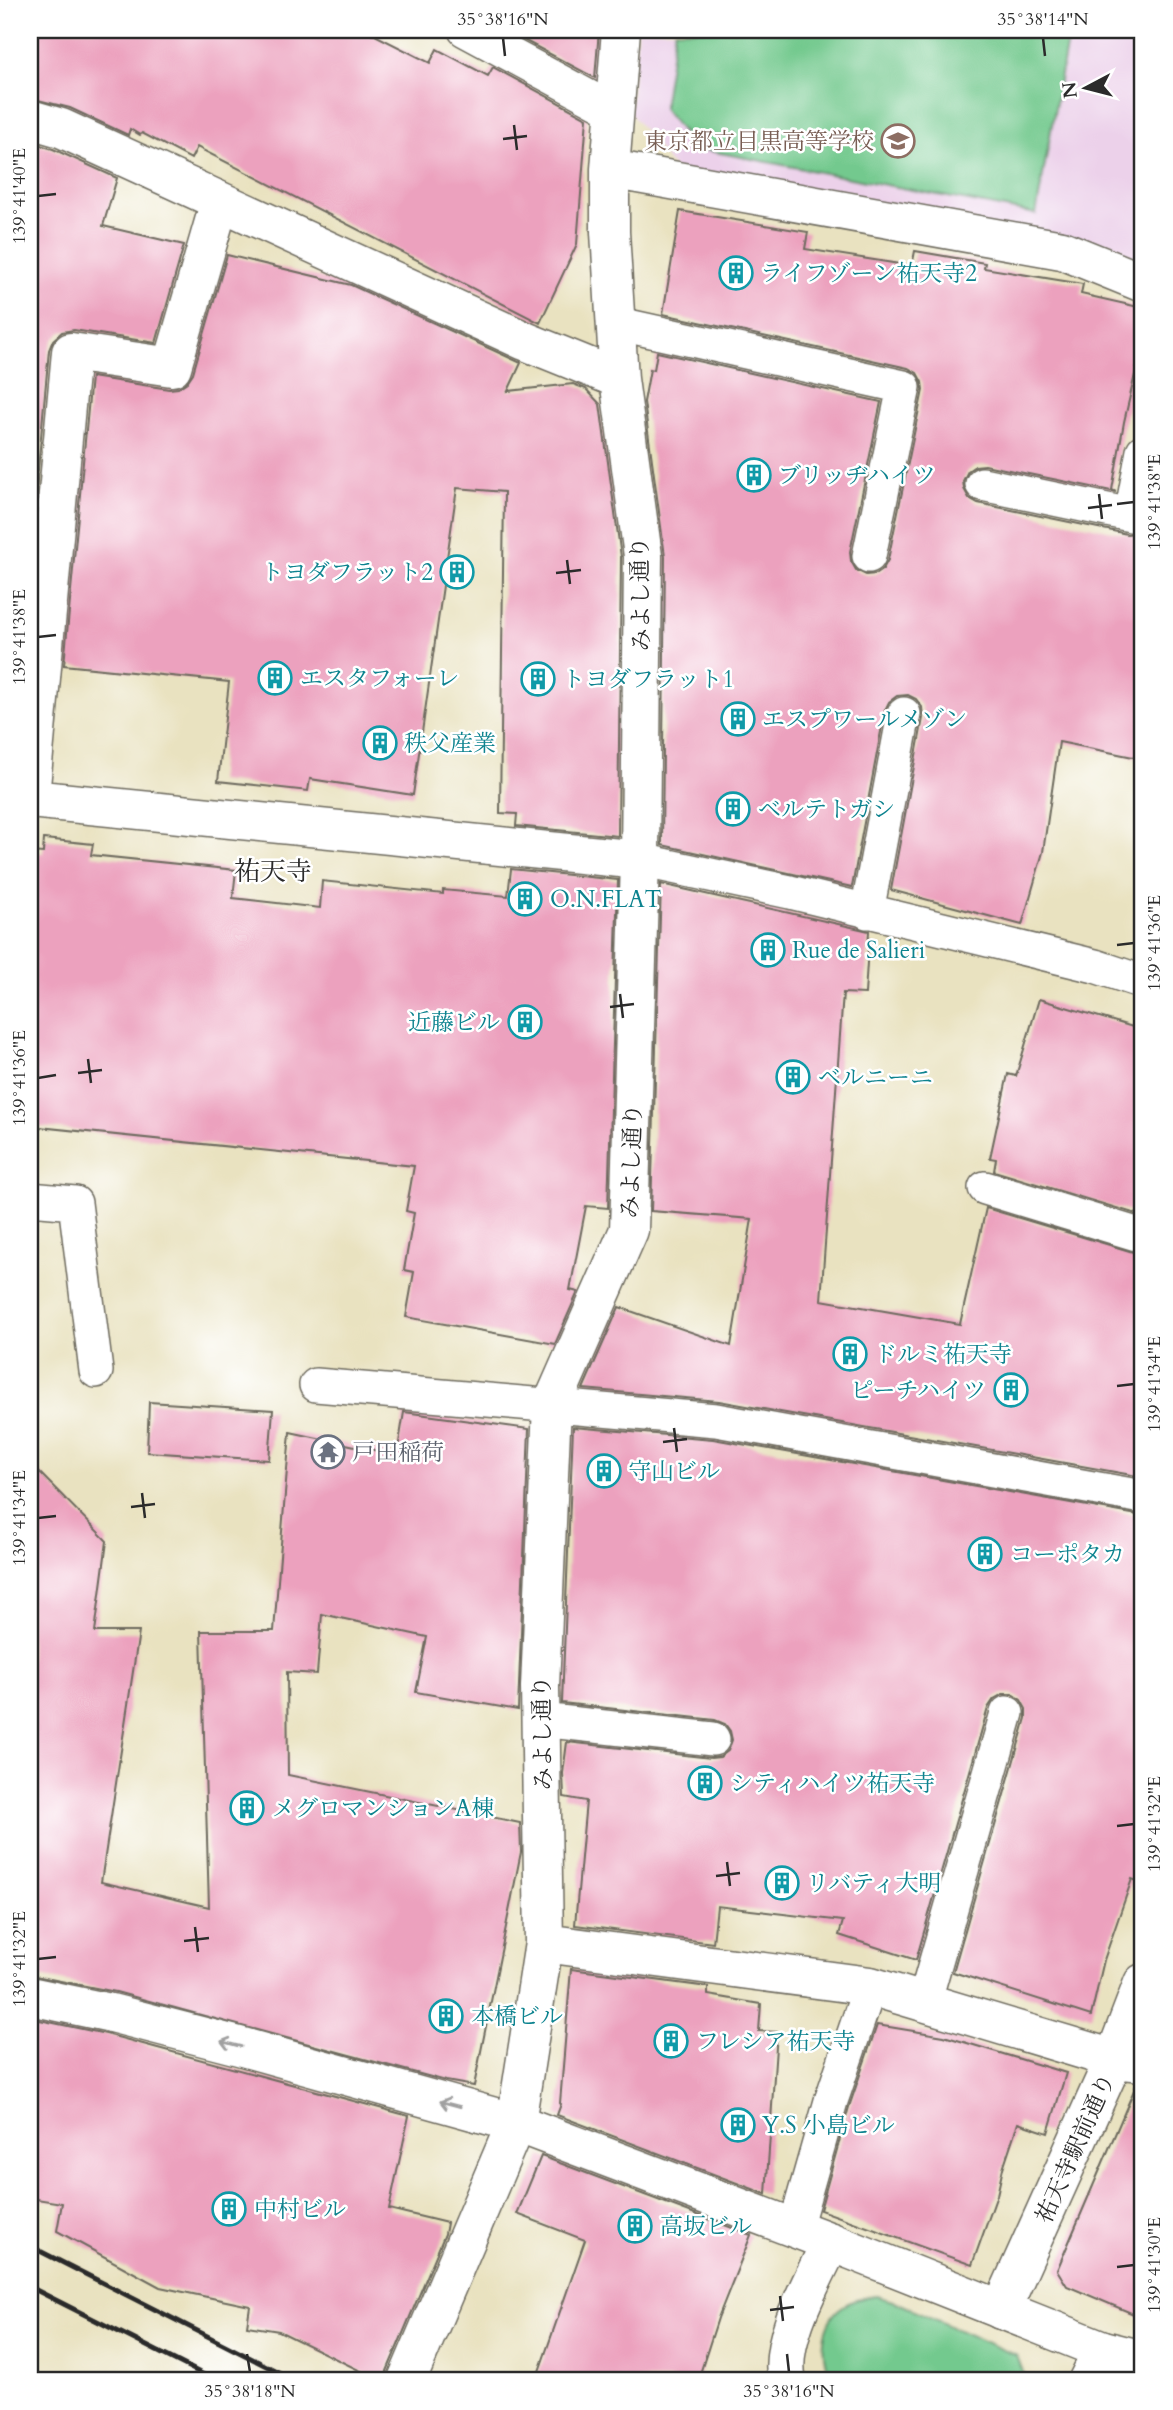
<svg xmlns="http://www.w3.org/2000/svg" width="1173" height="2410" font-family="Cardo,'Noto Serif JP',serif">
<rect width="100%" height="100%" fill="#fff"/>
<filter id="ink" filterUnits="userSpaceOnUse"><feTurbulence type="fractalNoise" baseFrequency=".0143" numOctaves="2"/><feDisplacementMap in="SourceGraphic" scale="14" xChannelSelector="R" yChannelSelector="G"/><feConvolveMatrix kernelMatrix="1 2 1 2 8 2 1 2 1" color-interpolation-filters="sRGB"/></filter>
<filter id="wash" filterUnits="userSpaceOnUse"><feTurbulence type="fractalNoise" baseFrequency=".00686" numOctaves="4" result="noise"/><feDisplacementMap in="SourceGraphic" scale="28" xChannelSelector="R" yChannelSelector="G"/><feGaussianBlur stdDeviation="1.57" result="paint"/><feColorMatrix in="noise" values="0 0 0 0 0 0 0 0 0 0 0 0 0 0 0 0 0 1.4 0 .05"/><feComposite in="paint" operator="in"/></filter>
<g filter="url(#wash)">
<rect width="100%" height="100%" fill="#e9e2c0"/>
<path fill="#ecd1ea" d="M638,30H1143V269L675,170L630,113Z"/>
<path fill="#73c98e" stroke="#4f7a5c" stroke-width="2" d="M675,30H1069L1036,214L695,148L663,108Z
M876,2296L896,2302L1017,2356L1026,2380H836C817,2364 821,2324 839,2309C850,2300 863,2298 876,2296Z"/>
<g id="blocks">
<path fill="#eca1be" d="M30,30H365L430,63L437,49L488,76L493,67L587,118L577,244L540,323L197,147L191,159L142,133L140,135L130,129L128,135L70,108L30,98Z
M505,30H599L595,78Z
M30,142L53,149L117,178L103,226L184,245L156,343L74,330L62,332L53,340L49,350L30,556Z
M680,211L808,232L805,249L912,266L915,251L985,263L984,268L1083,284L1081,294L1143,308V340L1124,422L1112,490L1116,492L985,465L975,466L968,471L963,481L964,489L969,498L978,503L1127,534L1136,533L1143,529V759L1059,742L1043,852L1022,925L891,890L923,718L922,707L916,699L908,695L897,696L889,702L885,710L852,887L662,845L665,556L644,402L650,369L654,370L657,352L881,402L850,552L851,561L856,570L866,575L876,574L883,569L888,560L923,390L922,382L917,373L908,368L663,314Z
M227,255L351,285L521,363L508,391L573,384L586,389L600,404L621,557L618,836L516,826L517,814L500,813L504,492L457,488L413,795L310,779L308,791L218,781L229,682L64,665L91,377L169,389L178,388L187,382L193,373Z
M44,839L93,844L91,855L236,870L233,898L320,908L322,881L443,894V890L508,896L511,869L618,880L608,1208L586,1206L570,1290L578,1292L555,1344L406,1317L414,1272L404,1270L414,1213L406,1211L414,1166L30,1126V852L43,853Z
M661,884L869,931L865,994L843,993L821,1300L960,1324L986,1208L1143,1255V1477L719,1401L583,1389L619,1307L731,1346L752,1219L651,1211Z
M1039,999L1143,1030V1216L994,1171L996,1159L990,1158L1008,1074L1016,1076Z
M149,1402L273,1410L269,1460L147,1452Z
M404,1412L529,1429L518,1710L416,1692L427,1637L322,1614L317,1674L287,1672L288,1775L520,1823L521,1852L474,2086L446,2081L116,1992L30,1975V1463L107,1541L95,1632H139L101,1882L209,1907L201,1631H274L290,1432L397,1455Z
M573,1427L713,1439L1143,1516V1883L1132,1879L1104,1960L1091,2016L953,1972L1026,1718V1709L1021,1700L1012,1694H1003L994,1699L988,1708L916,1960L839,1935L843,1921L717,1906L713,1943L575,1925L586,1801L564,1797L563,1773L567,1742L711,1758L720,1757L728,1751L732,1740L730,1731L725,1724L715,1720L562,1703Z
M571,1969L708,1987V1995L761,2004L759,2031L777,2032L766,2194L557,2115L561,2104L560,2103Z
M30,2018L106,2034L409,2116L389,2209L447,2223L445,2234L387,2371L386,2380H379L279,2331L247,2326L250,2306L160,2287L57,2231L62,2203L30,2198Z
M877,2025L944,2036L1066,2073L1048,2133L1018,2123L1003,2168L997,2195L972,2265L820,2210L849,2107Z
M1137,2083H1143V2318L1067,2286L1057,2270Z
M541,2156L751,2235L718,2318L698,2380H536L585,2240L517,2214Z"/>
</g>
</g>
<g filter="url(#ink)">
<use href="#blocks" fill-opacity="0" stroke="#6e6b5f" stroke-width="2"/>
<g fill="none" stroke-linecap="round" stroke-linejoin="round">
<defs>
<path id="service" d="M465,30L615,111
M615,323L904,387L869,556
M982,484L1131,515L1143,451
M640,860L790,892L1095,966L1143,982
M867,912L904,714
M985,1188L1143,1236
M30,1199L75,1203L96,1371
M316,1385L716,1420L1143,1497
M541,1720L713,1739
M924,2003L1007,1713
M795,2228L831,2101L870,1986"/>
<path id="minor" d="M30,119L61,128L525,341L619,379
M610,169L1062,250L1143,283
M30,797L71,352L172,367L220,201
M30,799L640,860
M544,1943L870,1986L1114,2059L1143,2062
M30,1996L111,2013L239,2046L516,2123L831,2242
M1001,2310L1114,2059L1143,1983
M1103,2350L1143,2360
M407,2380L516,2123L544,1943L540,1687L552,1405L629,1230L640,860L643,556L619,379L610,232V169L621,30"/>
<path id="tertiary" d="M787,2380C777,2341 814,2278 831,2242L1103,2350L1088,2380"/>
</defs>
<use href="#service" stroke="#6e6b5f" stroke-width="36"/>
<use href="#minor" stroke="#6e6b5f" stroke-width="41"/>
<use href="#tertiary" stroke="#6e6b5f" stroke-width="41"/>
<use href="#service" stroke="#fff" stroke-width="33"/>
<use href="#minor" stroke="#fff" stroke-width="38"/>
<use href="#tertiary" stroke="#fff" stroke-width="38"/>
<path stroke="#2b2b2b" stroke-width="5" d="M30,2246L294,2380
M30,2287L214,2380"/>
</g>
<defs><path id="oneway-shaft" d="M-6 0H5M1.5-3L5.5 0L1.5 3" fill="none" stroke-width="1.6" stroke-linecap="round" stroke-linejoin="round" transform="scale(1.75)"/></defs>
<g stroke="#a0a0a0">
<use href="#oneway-shaft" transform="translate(231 2044) rotate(-165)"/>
<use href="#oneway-shaft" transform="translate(450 2104) rotate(-165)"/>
</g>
</g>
<path fill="none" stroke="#2b2b2b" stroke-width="2.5" d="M503,38L505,56M1043,38L1045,56M514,125L517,150M503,139L527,136M38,196L56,194M1099,494L1102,519M1117,504L1134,502M1088,508L1112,505M567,560L570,584M556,573L581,570M38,637L56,635M1117,945L1134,943M620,994L623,1018M610,1007L634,1004M88,1059L91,1083M78,1073L102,1070M38,1078L56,1075M1117,1386L1134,1384M674,1428L677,1452M663,1442L687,1439M142,1493L145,1518M131,1507L155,1504M38,1518L56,1516M1117,1826L1134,1824M727,1862L730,1886M716,1876L740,1873M195,1927L198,1952M184,1941L209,1938M38,1959L56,1957M1117,2267L1134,2265M780,2296L783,2321M770,2310L794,2307M247,2354L250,2372M787,2354L789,2372"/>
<defs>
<symbol id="school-ring" viewBox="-11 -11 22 22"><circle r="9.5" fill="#fff" stroke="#8d6e63" stroke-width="1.5"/><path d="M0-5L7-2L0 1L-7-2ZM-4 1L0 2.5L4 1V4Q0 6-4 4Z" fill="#8d6e63"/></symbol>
<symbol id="building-ring" viewBox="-11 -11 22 22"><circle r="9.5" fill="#fff" stroke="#0f9aa8" stroke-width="1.5"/><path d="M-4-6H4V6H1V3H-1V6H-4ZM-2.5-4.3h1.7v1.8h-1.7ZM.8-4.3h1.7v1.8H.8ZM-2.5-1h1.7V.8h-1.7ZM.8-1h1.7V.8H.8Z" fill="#0f9aa8"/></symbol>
<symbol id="temple-ring" viewBox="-11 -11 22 22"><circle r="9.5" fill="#fff" stroke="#6b7280" stroke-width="1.5"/><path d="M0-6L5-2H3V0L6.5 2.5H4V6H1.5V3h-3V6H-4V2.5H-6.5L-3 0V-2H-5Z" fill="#6b7280"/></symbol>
</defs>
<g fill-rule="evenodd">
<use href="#school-ring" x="879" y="122" width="38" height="38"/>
<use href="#building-ring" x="717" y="254" width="38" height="38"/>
<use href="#building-ring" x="735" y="456" width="38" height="38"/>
<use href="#building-ring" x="438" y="553" width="38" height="38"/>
<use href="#building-ring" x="256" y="659" width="38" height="38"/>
<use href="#building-ring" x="519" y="660" width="38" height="38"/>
<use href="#building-ring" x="719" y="700" width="38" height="38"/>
<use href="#building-ring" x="361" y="724" width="38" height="38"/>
<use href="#building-ring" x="714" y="790" width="38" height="38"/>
<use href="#building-ring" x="506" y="880" width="38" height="38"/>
<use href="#building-ring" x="749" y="931" width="38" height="38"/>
<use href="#building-ring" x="506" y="1003" width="38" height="38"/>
<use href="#building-ring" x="774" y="1058" width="38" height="38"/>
<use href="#building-ring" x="831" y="1335" width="38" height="38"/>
<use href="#building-ring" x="992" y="1371" width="38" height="38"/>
<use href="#temple-ring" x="309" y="1433" width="38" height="38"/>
<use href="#building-ring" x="585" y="1452" width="38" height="38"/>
<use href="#building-ring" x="966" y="1535" width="38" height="38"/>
<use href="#building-ring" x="686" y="1764" width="38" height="38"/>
<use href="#building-ring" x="228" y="1789" width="38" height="38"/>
<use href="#building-ring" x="763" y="1864" width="38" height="38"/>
<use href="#building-ring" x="427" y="1997" width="38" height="38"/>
<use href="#building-ring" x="652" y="2022" width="38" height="38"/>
<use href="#building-ring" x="719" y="2106" width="38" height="38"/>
<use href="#building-ring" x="210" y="2190" width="38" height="38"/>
<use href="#building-ring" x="616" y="2207" width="38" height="38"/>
</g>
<g text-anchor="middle" stroke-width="5" stroke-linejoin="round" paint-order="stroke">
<g font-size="23" fill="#785e54" stroke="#fff" text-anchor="end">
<text x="874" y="149">東京都立目黒高等学校</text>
</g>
<g font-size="23" fill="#0d838f" stroke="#fff" text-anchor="start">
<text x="760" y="281">ライフゾーン祐天寺2</text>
<text x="778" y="483">ブリッヂハイツ</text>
<text x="433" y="580" text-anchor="end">トヨダフラット2</text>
<text x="300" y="686">エスタフォーレ</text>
<text x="562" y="687">トヨダフラット1</text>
<text x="762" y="727">エスプワールメゾン</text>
<text x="404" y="751">秩父産業</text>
<text x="758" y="817">ベルテトガシ</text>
<text x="550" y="907">O.N.FLAT</text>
<text x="792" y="958">Rue de Salieri</text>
<text x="500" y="1030" text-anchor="end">近藤ビル</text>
<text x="818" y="1085">ベルニーニ</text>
<text x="874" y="1362">ドルミ祐天寺</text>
<text x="986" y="1398" text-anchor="end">ピーチハイツ</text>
<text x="628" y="1479">守山ビル</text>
<text x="1010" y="1562">コーポタカ</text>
<text x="730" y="1791">シティハイツ祐天寺</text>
<text x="272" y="1816">メグロマンションA棟</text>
<text x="806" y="1891">リバティ大明</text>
<text x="471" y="2024">本橋ビル</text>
<text x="696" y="2049">フレシア祐天寺</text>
<text x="762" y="2133">Y.S 小島ビル</text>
<text x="254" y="2217">中村ビル</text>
<text x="660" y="2234">高坂ビル</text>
</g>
<g font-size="23" fill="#2b2b2b" stroke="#fff">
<text transform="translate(640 594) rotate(-91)" y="8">みよし通り</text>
<text transform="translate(631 1161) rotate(-88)" y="8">みよし通り</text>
<text transform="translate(542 1733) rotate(-91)" y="8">みよし通り</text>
<text transform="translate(1075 2148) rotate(-66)" y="8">祐天寺駅前通り</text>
</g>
<g font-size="23" fill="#5b616d" stroke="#fff" text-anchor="start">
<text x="352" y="1460">戸田稲荷</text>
</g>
<g font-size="26" fill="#2b2b2b" stroke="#fff">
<text x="273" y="880">祐天寺</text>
</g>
</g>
<rect width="1173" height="2410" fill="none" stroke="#fff" stroke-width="77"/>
<g transform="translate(1086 88) rotate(263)" stroke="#ffffff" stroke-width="5" paint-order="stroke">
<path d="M0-5L12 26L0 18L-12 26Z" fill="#2b2b2b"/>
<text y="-10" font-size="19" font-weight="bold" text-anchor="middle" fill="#2b2b2b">N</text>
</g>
<rect x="38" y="38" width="1096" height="2334" fill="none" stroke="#2b2b2b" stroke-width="2.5"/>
<g font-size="18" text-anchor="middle" fill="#2b2b2b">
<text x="503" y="25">35°38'16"N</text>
<text x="1043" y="25">35°38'14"N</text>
<text transform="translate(19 196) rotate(-90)" y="6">139°41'40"E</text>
<text transform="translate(1154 502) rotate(-90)" y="6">139°41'38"E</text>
<text transform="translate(19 637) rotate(-90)" y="6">139°41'38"E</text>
<text transform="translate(1154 943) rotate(-90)" y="6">139°41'36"E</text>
<text transform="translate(19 1078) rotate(-90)" y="6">139°41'36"E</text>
<text transform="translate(1154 1384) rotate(-90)" y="6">139°41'34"E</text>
<text transform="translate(19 1518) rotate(-90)" y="6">139°41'34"E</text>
<text transform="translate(1154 1824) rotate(-90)" y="6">139°41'32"E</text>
<text transform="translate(19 1959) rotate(-90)" y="6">139°41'32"E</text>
<text transform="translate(1154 2265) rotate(-90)" y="6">139°41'30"E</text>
<text x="250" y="2397">35°38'18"N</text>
<text x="789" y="2397">35°38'16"N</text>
</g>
</svg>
